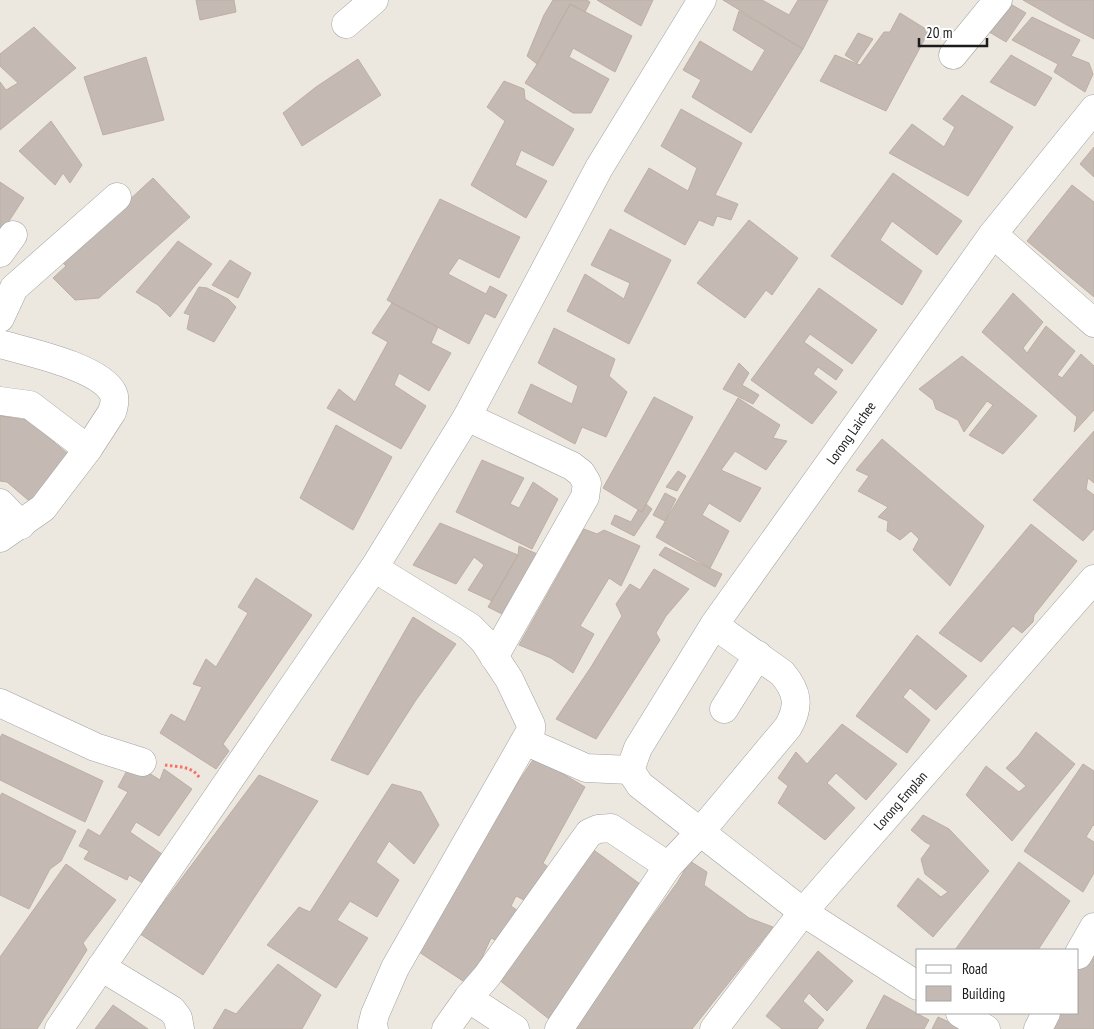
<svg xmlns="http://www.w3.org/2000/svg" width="1094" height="1029" font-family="'PT Sans Narrow',sans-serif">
<rect width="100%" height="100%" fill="#ece8e0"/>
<path fill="#c4bab3" stroke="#beaea3" d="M196,0H234L236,12L200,20Z
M553,0H587L590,2L585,12L570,4L537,64L527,56L544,15Z
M597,0H653L641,26Z
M723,0H762L789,15L798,0H828L803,49Z
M1023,0H1094V39L1065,24Z
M1007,2L1026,13L1006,42L986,30Z
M570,4L632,36L615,72L573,48L569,57L609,79L591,113H573L525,83L537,64Z
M739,11L803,49L751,133L692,97L701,80L683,70L700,41L752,72L765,50L733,30Z
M900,13L929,31L886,111L820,81L835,55L860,65L884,32H890Z
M1032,17L1080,40L1071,56L1089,63L1093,74L1085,92L1054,72L1058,64L1012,40Z
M34,27L76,68L0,130V82L6,90L18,83L0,66V54Z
M858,33L873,39L857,63L845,55Z
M1011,55L1052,78L1035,106L990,82Z
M146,57L164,120L103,135L84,77Z
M358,59L381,95L302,146L283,113L316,87Z
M504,81L524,89L525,99L574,129L553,166L521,150L515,165L547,181L526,218L471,185L505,121L487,107Z
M962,95L1013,127L968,196L889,153L912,124L944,147L955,127L943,119Z
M681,109L742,143L715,195L738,204L731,220L717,216L713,226L699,220L685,245L624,211L649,168L688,191L697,168L661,146Z
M51,121L82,165L70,183L63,173L55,185L19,151Z
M1094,147V177L1080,164Z
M893,173L962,221L937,255L892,221L880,240L922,271L902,305L831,256Z
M153,178L190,217L99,298L75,300L53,278L66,266L62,262Z
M0,182L24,198L0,235Z
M1072,185L1094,202V297L1027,241Z
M440,199L520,237L499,278L459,258L448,274L486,294L490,286L507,295L495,318L485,313L469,344L387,300Z
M749,220L798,258L772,295L766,290L745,318L697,283Z
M610,229L671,260L629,344L567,311L585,274L624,299L630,283L591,265Z
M178,241L212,264L170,317L158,305L136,292Z
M230,260L251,273L238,298L212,285Z
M199,287L207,288L228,299L236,307L214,342L187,329L190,315L184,313Z
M819,288L877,330L852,364L810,334L804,342L843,370L836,380L818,367L813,374L837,392L812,424L751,380Z
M1013,293L1043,322L1023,348L1027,353L1046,326L1075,351L1057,375L1062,378L1081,354L1094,366V410L1074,432L1077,417L982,332Z
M392,303L438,327L431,343L451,353L429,391L399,373L394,385L426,406L401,449L327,408L339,389L355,402L388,342L372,333Z
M554,328L615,359L609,376L627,392L606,437L582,427L575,444L518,413L531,384L572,404L578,386L538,363Z
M962,356L1037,416L1003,454L969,435L993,405L987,401L964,432L958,420L936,409L933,400L919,389Z
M739,363L749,373L742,385L759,395L753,404L723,389Z
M654,397L693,417L642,512L603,488Z
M738,398L780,425L773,438L787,441L766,470L735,451L721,470L761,488L740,522L709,503L702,515L729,531L710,568L656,537Z
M0,416L28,420L74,459L34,505L7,482L0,481Z
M336,425L392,457L353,530L300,498Z
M1094,431V483L1088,478L1086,489L1094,495V529L1083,541L1033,500Z
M882,439L984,526L950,586L913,550L919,539L911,531L900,540L887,531L888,521L878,517L888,507L858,491L869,476L856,470Z
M482,460L524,478L510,504L519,508L533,482L558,499L532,549L456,512Z
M678,471L686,476L677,491L666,487Z
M665,493L676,499L665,521L653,515Z
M646,504L652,509L634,536L611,524L615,515L631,522L638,510L642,512Z
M440,523L518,555L492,601L468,590L484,565L474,557L456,584L413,565Z
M1031,524L1077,561L1034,615L1033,622L1022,633L1013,626L981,662L939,633Z
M584,529L597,534L604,530L640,546L621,586L609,578L580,626L594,634L573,673L551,658L519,645Z
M519,546L544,557L512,619L488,607L518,555Z
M665,547L722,574L715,587L659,555Z
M654,569L689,589L666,616L656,633L660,640L596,739L556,719L591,667L622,616L616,604L630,584L640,590Z
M256,578L312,615L223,744L229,751L216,769L160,733L171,714L185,722L202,687L193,684L206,659L216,667L248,613L238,607Z
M413,617L456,644L416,700L368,775L331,760Z
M917,635L967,676L936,710L910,688L903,697L930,720L907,753L856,716Z
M842,724L897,764L866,800L836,773L827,783L855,808L825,840L778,803L788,786L778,778L796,752L807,764Z
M1036,732L1075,764L1012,841L966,795L986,766L1019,792L1026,786L1006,768L1019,755Z
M2,734L103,781L85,822L0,780V738Z
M535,757L585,787L543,863L548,867L528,902L516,896L511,906L518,911L498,941L491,938L480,962L481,967L469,985L419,952L416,934Z
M1083,764L1094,771V826L1093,825L1086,837L1094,842V873L1083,892L1024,851Z
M130,765L144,770L160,780L164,769L192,789L159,836L136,822L130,832L162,854L146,885L129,875L127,880L84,859L89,851L79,846L88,829L100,836L128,792L118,787Z
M259,775L318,801L203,975L140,934Z
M392,784L421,792L439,825L414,864L389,841L376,862L399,880L377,917L350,901L337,920L368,938L336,988L267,945L299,907L310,912Z
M2,793L76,831L61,861L50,869L29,909L0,895V796Z
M923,815L949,829L989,871L933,937L897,906L918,878L941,897L948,892L925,874L921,859L931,845L925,842L911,830Z
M591,848L640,884L549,1019L498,979Z
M690,861L707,872L704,885L749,918L773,927L692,1029H571L677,883Z
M1019,862L1070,901L1038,950H955Z
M66,864L116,900L83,943L87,950L37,1029H0V957Z
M818,951L853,981L827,1011L809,993L803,1001L824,1020L817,1029H782L766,1016Z
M1094,955V1029H1041L1051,1013H1078V968Z
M278,964L321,995L302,1029H213L225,1009L236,1014Z
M884,995L929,1020L924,1029H866Z
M113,1005L148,1029H95Z
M938,1017L964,1029H932Z"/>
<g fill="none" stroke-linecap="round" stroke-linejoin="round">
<defs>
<g id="minor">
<path d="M346,24L374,0"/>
<path d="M953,55L998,0"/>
<path d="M993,234L1094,323"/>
<path d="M0,253L13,235"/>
<path d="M0,318L14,288L117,197"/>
<path d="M0,344C28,352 100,367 113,393C116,399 114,406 112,412L88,449L43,508L0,538"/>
<path d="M0,401L30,405L88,449"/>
<path d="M467,417L572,466L581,473L587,483L585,497L494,657"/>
<path d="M0,503L21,525"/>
<path d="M0,703L95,747L142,762"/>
<path d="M724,709L758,655"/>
<path d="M525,741L586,768L630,770"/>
<path id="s1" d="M630,770L638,748L714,625L993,234L1094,109"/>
<path d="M630,770L640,785L803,912L918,986"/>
<path d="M1078,955L1094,927"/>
<path d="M101,967L172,1010L178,1018L180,1029"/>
<path d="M468,998L515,1029"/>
<path d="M960,1013L986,1029"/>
<path d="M59,1029L374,568L467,417L599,168L702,0"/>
<path d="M374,1029L372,1026L375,1014L395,968L531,730V725L509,679L484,641L470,627L374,568"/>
<path d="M446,1029L468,998L487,976L589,833L598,829L611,828L668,866"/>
<path d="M559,1029L668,866L701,831L788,727C800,706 798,692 782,673L714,625"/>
<path id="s2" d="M714,1029L803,912L1094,579"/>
<path d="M1038,1029L1046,1013"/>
</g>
</defs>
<use href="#minor" stroke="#a2a2a2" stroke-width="29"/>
<path stroke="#f87165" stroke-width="3" stroke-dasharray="2.5 2.5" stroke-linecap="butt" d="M165,765C178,767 194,766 200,779"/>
<use href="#minor" stroke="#fff" stroke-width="28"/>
</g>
<g text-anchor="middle" stroke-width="4" stroke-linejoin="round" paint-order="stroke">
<g font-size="14" fill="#1b1b1b" stroke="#fff">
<text dy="5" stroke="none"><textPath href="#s1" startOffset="404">Lorong Laichee</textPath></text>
<text dy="5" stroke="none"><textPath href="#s2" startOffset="295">Lorong Emplan</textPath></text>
</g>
</g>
<rect x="916" y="949" width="162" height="65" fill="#ffffff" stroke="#a4a4a4"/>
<rect x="926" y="965" width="25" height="8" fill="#ffffff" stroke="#a4a4a4"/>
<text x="962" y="974" font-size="15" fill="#1b1b1b">Road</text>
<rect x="926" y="986" width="25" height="15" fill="#c4bab3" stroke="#a4a4a4"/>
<text x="962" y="999" font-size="15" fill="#1b1b1b">Building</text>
<path d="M919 38v8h68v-8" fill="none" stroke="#1b1b1b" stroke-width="2.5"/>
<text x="926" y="38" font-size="15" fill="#1b1b1b" stroke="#ffffff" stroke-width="4" paint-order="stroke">20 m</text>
</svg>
